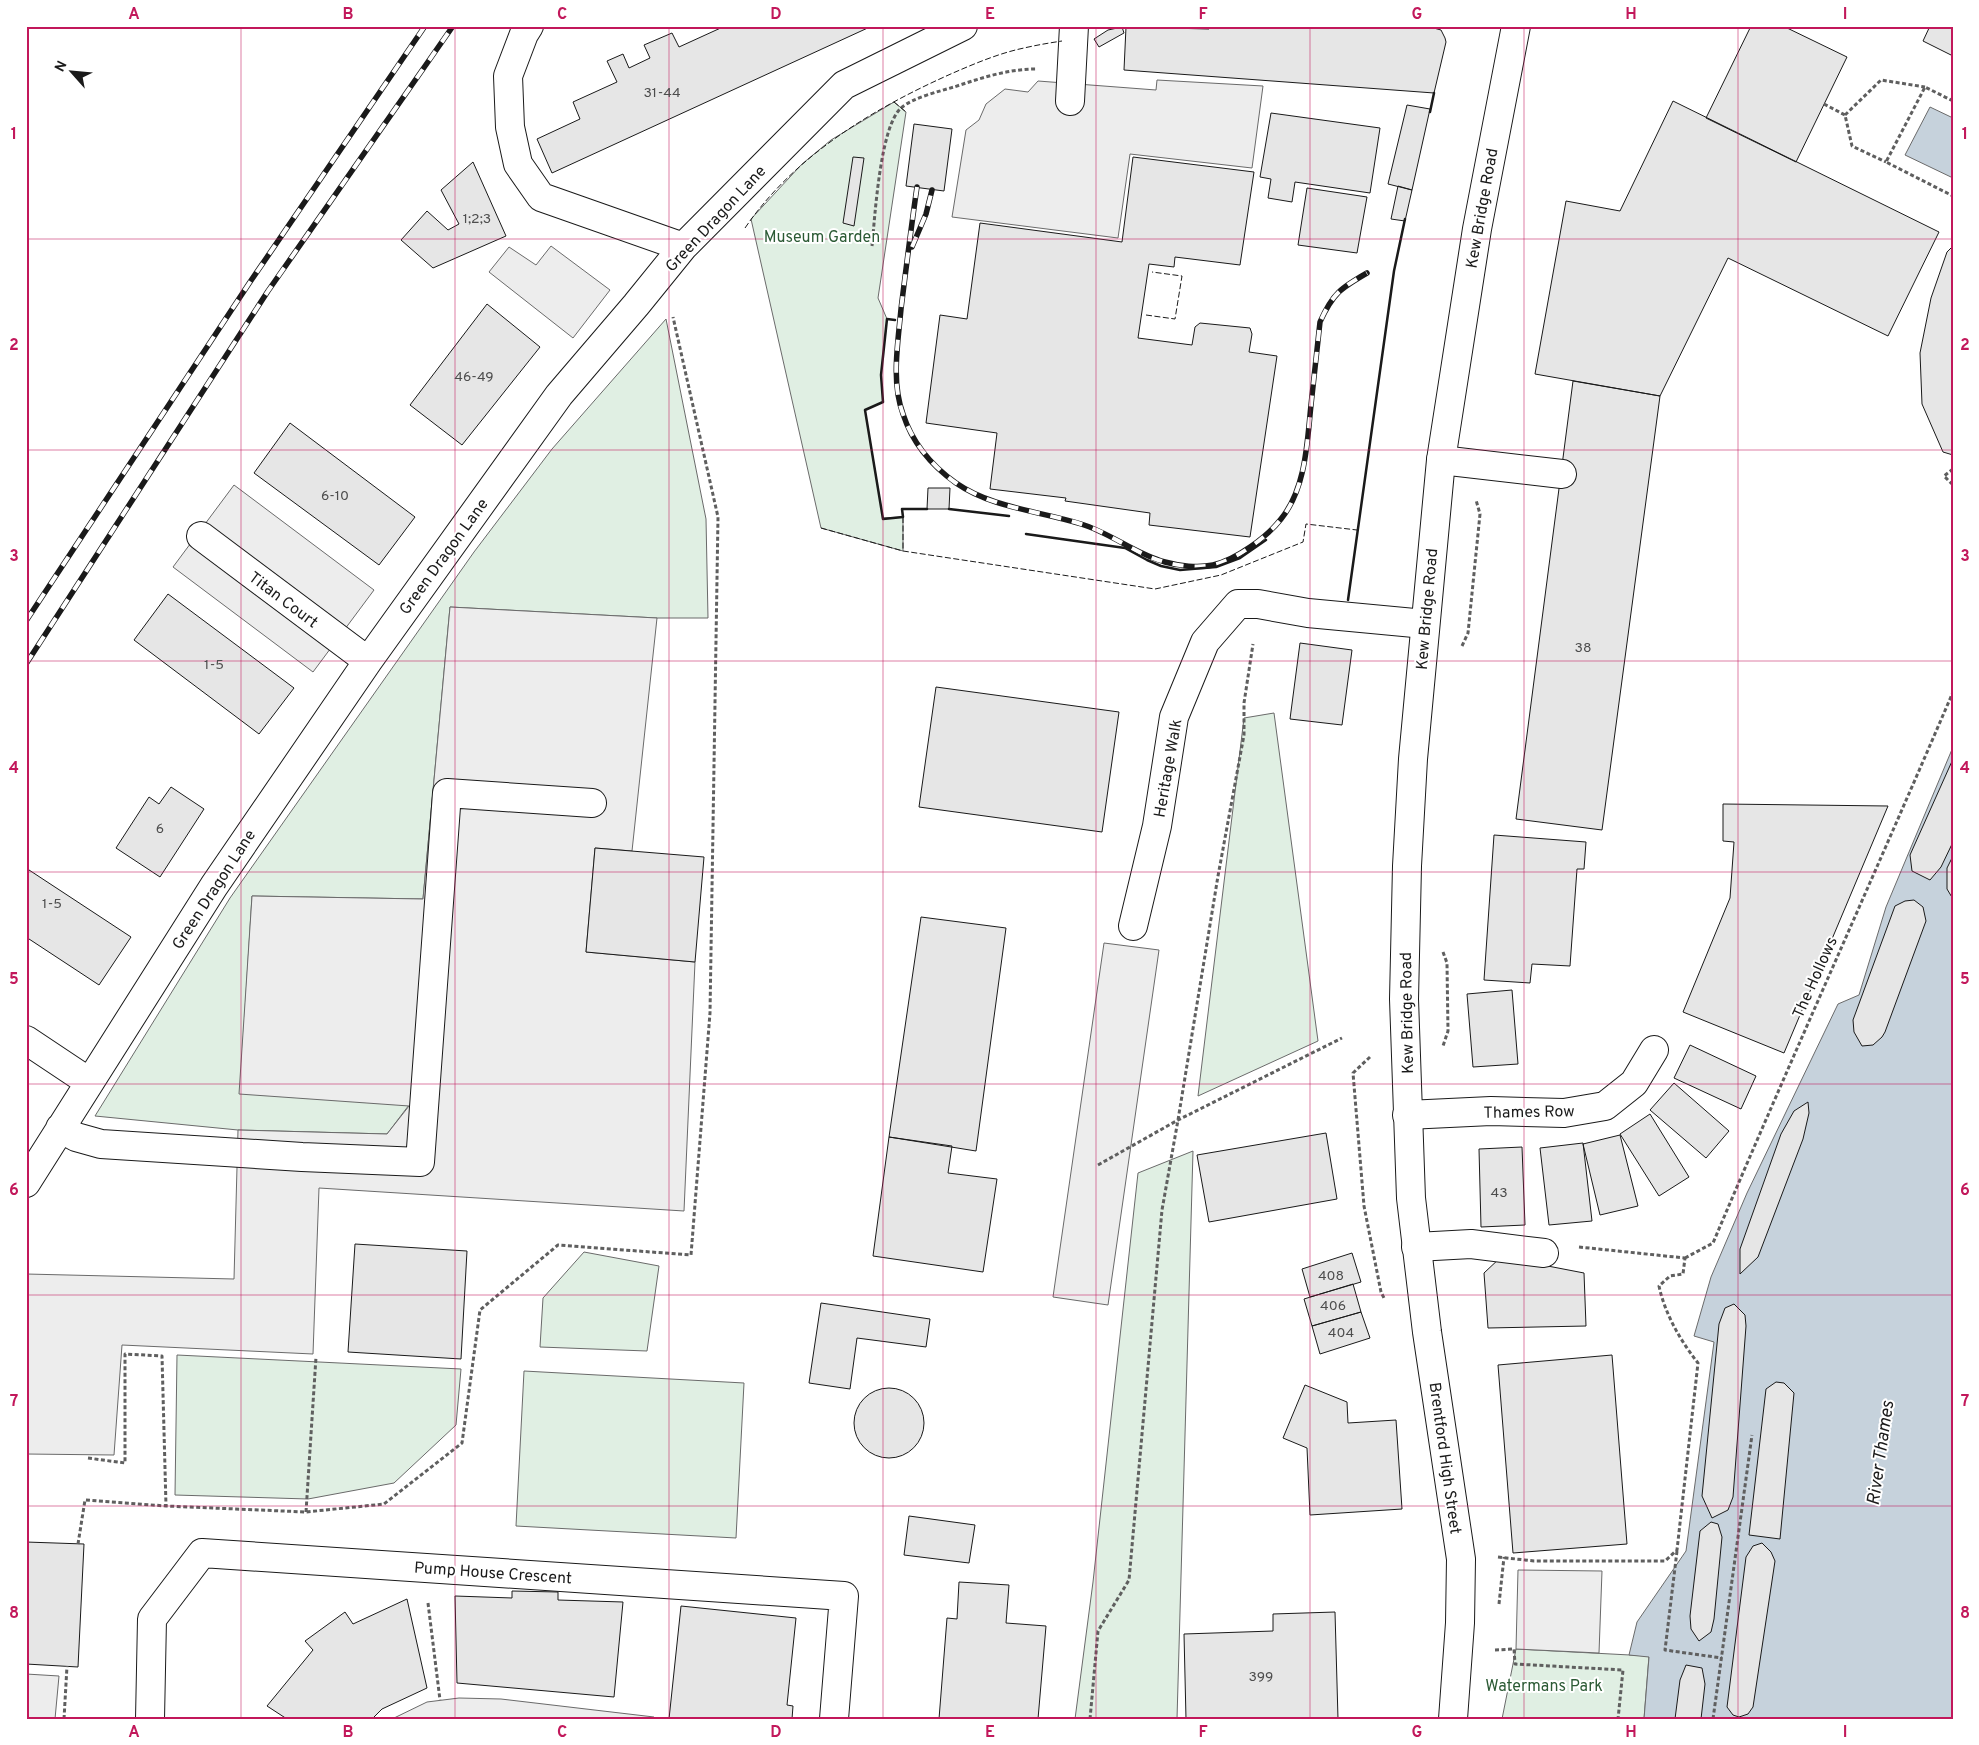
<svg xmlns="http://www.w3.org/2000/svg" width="1979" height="1745" font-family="Overpass,sans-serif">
<rect width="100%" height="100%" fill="#fff"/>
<path fill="#e0efe3" stroke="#6a6a6a" d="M894,102L906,112L878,298L887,319L881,375L883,402L865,410L883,518L903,517V551L821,528L751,219L802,164L831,140Z
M666,319L706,519L708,618H657L450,607L423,899L252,896L240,1093L409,1105L387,1134L238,1130L95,1116L230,898L474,552L552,449Z
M1274,713L1318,1041L1198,1096L1244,718Z
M1193,1151L1177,1719H1075L1093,1582L1138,1173Z
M584,1252L659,1266L647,1351L540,1347L543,1298Z
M177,1355L461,1369L456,1425L394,1483L308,1499L175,1495Z
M524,1371L744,1383L736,1538L516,1526Z
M1516,1649L1649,1656L1644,1719H1502Z"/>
<path fill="#ededed" stroke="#6a6a6a" d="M1157,80L1263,86L1252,168L1130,154L1118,238L952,217L966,130L979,120L986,104L1005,89L1028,92L1038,81L1156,90Z
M551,246L610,290L573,338L489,272L509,247L536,265Z
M234,485L374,590L313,672L173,567Z
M450,607L657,618L632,851L595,848L586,952L695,962L684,1211L319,1188L313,1354L122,1345L114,1455L26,1454V1274L234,1279L238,1130L387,1134L409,1106L239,1094L252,896L423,899Z
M1104,943L1159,950L1108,1305L1053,1297Z
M1518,1570L1602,1571L1599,1653L1516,1649Z
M26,1674L59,1676L55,1719H26Z
M459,1698L501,1699L654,1717V1719H392L427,1702Z"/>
<path fill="#c6d2dc" stroke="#6a6a6a" d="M1930,107L1953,118V178L1905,155Z
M1953,747V1719H1644L1649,1657L1629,1655L1637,1622L1686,1551L1714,1342L1694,1336L1711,1277L1747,1193L1838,1004L1859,995L1886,907Z"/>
<path fill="#e6e6e6" stroke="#1a1a1a" d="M725,26H872L552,173L537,139L580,119L573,102L617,82L607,61L623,54L629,68L650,58L644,45L672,33L679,47Z
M1209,26L1430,27L1441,30L1445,38L1446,42L1434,93L1124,70L1126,27L1209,29Z
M1751,26H1783L1847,57L1796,162L1706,118Z
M1930,26H1953V56L1923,41Z
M1122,27L1124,33L1099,47L1094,39L1108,30Z
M1673,101L1939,232L1888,336L1728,258L1660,396L1535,374L1566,201L1620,211Z
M1407,105L1430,109L1412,190L1388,184Z
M1271,113L1380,128L1370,193L1295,182L1292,202L1268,198L1271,179L1260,177Z
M914,124L952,129L944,191L906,186Z
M853,157L864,158L854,226L843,223Z
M1133,157L1254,172L1240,265L1175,257L1174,267L1149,264L1138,338L1192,345L1195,327L1200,323L1250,328L1252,334L1249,352L1277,356L1250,537L1149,525L1150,513L1065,501L1066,498L990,489L997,433L926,423L940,315L967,319L980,223L1122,242Z
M473,162L506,236L433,268L401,240L427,211L448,230L459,224L441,190Z
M1398,186L1412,190L1405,221L1391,219Z
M1307,188L1367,197L1357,253L1298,245Z
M1953,246V455L1943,452L1922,404L1920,353L1931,298L1947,252Z
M487,304L540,347L462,445L410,405Z
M1573,381L1660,396L1602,830L1516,819Z
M290,423L415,517L379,565L254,473Z
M928,488H950L949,509H927Z
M168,594L294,688L259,734L134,640Z
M1300,643L1352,650L1342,725L1290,719Z
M936,687L1119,712L1102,832L919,807Z
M1953,759V842L1941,867L1930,880L1912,871L1910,855Z
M171,787L204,809L160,877L116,848L149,797L159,804Z
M1723,804L1888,806L1784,1053L1683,1012L1730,898L1734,842L1723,841Z
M1494,835L1586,842L1584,869H1577L1570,966L1532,964L1530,983L1484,980Z
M595,848L704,857L695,962L586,952Z
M1953,856V899L1947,889V868Z
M26,868L131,937L99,985L26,937Z
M1914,900L1923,907L1926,921L1885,1032L1882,1037L1873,1045L1862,1046L1854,1032L1853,1020L1895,906L1905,901Z
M921,917L1006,928L976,1151L889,1137Z
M1512,990L1518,1064L1473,1067L1467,994Z
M1690,1045L1756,1076L1741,1109L1674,1078Z
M1674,1083L1729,1131L1706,1158L1650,1110Z
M1808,1102L1809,1113L1803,1139L1758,1257L1740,1274V1249L1781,1134L1794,1111Z
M1650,1114L1689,1177L1659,1196L1620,1134Z
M1326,1133L1337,1199L1209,1222L1197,1155Z
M1620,1135L1638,1206L1600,1215L1583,1144Z
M889,1137L952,1146L948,1173L997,1179L983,1272L873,1256Z
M1583,1143L1592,1221L1549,1225L1540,1148Z
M1522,1147L1525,1225L1481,1227L1479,1149Z
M355,1244L467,1251L461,1359L348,1352Z
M1352,1253L1361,1282L1310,1297L1302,1269Z
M1501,1257L1584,1273L1586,1326L1488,1328L1484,1273Z
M1353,1284L1361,1312L1312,1326L1304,1299Z
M821,1303L930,1319L926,1347L857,1338L850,1389L809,1383Z
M1734,1304L1745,1315L1746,1326L1733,1497L1728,1510L1712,1518L1702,1496L1719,1324L1725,1308Z
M1361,1312L1370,1338L1320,1354L1312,1326Z
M1612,1355L1627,1544L1513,1553L1498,1365Z
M1776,1382L1784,1383L1794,1393L1780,1539L1749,1535L1766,1389Z
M1305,1385L1347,1402L1348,1423L1396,1420L1402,1509L1310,1515L1307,1448L1283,1438Z
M854 1423a35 35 0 1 1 70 0a35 35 0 1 1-70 0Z
M909,1516L975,1525L969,1563L904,1555Z
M1711,1522L1718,1524L1722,1537L1714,1619L1711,1632L1699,1641L1691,1629L1690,1616L1700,1531Z
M26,1542L84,1544L78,1667L26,1664Z
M1762,1543L1771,1552L1775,1561L1753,1707L1748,1714L1739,1717L1733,1715L1727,1707L1746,1557L1753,1546Z
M959,1582L1009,1585L1006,1623L1046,1626L1038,1719H939L947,1618L957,1619Z
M512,1591L558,1592V1600L623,1602L614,1697L457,1683L455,1596L512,1598Z
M407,1599L427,1688L382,1709L372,1719H287L267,1706L313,1650L305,1641L345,1612L353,1624Z
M681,1606L796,1618L787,1705L793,1706L792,1719H669Z
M1335,1612L1338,1719H1186L1184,1634L1273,1631V1614Z
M1686,1665L1702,1668L1705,1684L1701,1719H1675L1680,1680Z"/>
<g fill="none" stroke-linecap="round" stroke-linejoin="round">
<defs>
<path id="minor" d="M529,26L524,34L508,76L510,127L518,164L541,197L683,247
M1070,101L1074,26
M1441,460L1562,474
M201,536L368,661
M1133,926L1157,826L1174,717L1205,642L1238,604H1258L1308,613L1425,624
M26,1040L89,1082
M1407,1115L1491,1111L1564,1113L1605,1106L1634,1083L1654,1050
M60,1128L76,1137L101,1144L302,1157L420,1162L447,793L592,803
M26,1183L214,886L368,661L559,395L636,305L683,247L844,85L963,26
M1416,1247L1471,1244L1544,1253
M150,1719L152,1619L202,1553L844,1596L834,1719"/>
<path id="major" d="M1453,1719L1460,1623L1461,1559L1427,1332L1411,1198L1404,999L1407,866L1413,759L1441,460L1477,229L1516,26"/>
</defs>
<use href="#minor" stroke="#1a1a1a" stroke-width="30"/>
<use href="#major" stroke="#1a1a1a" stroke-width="30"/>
<path stroke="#5f5f5f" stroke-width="3" stroke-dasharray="4 2.5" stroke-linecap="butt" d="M1953,101L1925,87L1886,162L1953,196
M1824,104L1845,115L1852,146L1886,162
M1845,115L1881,80L1925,87
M872,246C875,216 880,127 901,108C912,98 940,91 954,87C981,78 1008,69 1036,69
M1953,469L1944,476L1953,485
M1462,646L1468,633L1480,514L1476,500
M1443,952L1447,963L1448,1031L1443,1046
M1370,1057L1353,1073L1364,1206L1381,1292L1385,1300
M1098,1165L1178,1120L1342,1038
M1579,1247L1685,1258
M1685,1258L1713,1243C1791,1059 1874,876 1953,692
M88,1458L125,1463V1354L162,1356L166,1506
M306,1512L316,1357
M78,1544L85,1500L166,1506L306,1512L384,1504L462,1443L480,1310L558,1245L691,1255L710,1013L718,517L673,317
M1677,1551L1665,1650L1722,1658
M1498,1557L1534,1561H1665L1677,1550L1698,1363C1680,1340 1665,1314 1659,1286L1670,1276L1683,1274L1685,1258
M428,1603L440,1700
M1499,1604L1504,1557
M1495,1650L1514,1649L1515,1664L1623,1670L1618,1719
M64,1719L67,1666
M1090,1719L1098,1631L1129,1580L1162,1210L1178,1120L1218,876L1244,735V703L1253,644
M1713,1719L1752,1435"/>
<use href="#minor" stroke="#fff" stroke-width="28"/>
<use href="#major" stroke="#fff" stroke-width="28"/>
<defs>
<path id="rail" d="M917,187C911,228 906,269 901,309C898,343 891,382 903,414C912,442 932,466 956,483C992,508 1040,511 1081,524C1111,533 1135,554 1165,562C1179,566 1198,568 1213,565C1236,560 1267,537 1281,519C1306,488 1307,443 1311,405C1314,377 1317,350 1320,322C1333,293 1341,288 1367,273
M912,247L926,214L932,190
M26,621L250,282L425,26
M26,664L268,291L453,26"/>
</defs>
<use href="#rail" stroke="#1a1a1a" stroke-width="5.5"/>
<use href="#rail" stroke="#fff" stroke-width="4" stroke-dasharray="11" stroke-linecap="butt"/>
<path stroke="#1a1a1a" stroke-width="1" stroke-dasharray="6 2.5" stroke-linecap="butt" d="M894,102L906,112
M745,228C795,155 874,108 953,73C976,63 1000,53 1024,48C1037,45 1049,43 1062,41
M1146,315L1175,319L1182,276L1152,272
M903,517V551
M821,528L903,551L1155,589L1221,575L1303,542L1306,524L1357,530"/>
<path stroke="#1a1a1a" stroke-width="2.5" d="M1430,112L1434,93
M895,320L887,319L881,375L883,402L865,410L883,519L903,517L902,509H927
M949,509L1009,516
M1026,534L1125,548L1147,560L1161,566L1180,570L1216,567L1240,558L1266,540
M1348,600L1394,271L1405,219"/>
</g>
<path fill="none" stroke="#c2185b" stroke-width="1" stroke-opacity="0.55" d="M241,26V1719M455,26V1719M669,26V1719M883,26V1719M1096,26V1719M1310,26V1719M1524,26V1719M1738,26V1719M26,239H1953M26,450H1953M26,661H1953M26,872H1953M26,1084H1953M26,1295H1953M26,1506H1953"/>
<g text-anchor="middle" stroke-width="4" stroke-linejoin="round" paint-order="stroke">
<g font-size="14" fill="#4d4d4d">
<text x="662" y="97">31-44</text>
<text x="477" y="223">1;2;3</text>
<text x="474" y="381">46-49</text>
<text x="335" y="500">6-10</text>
<text x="1583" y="652">38</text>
<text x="214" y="669">1-5</text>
<text x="160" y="833">6</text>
<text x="52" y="908">1-5</text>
<text x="1499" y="1197">43</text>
<text x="1331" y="1280">408</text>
<text x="1333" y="1310">406</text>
<text x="1341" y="1337">404</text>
<text x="1261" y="1681">399</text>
</g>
<g font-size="16" fill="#1a1a1a" stroke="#fff">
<text transform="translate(1481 208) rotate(-80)" y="6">Kew Bridge Road</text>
<text transform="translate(715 218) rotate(-47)" y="6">Green Dragon Lane</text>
<text transform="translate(443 556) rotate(-54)" y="6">Green Dragon Lane</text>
<text transform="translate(284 599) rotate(37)" y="6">Titan Court</text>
<text transform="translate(1426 609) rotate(-85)" y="6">Kew Bridge Road</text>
<text transform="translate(1167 768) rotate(-80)" y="6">Heritage Walk</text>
<text transform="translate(213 889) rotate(-57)" y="6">Green Dragon Lane</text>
<text transform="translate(1814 977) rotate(-66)" y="6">The Hollows</text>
<text transform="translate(1406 1013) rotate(-91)" y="6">Kew Bridge Road</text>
<text transform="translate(1529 1111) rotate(-1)" y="6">Thames Row</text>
<text transform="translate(1446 1458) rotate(82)" y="6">Brentford High Street</text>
<text transform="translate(493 1572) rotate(4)" y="6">Pump House Crescent</text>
</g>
<g font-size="16" fill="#2b5a34" stroke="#fff">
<text x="822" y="242">Museum Garden</text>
<text x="1544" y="1691">Watermans Park</text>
</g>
<g font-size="18" font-style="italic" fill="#1a1a1a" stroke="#fff">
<text transform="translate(1880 1453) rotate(-82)" y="6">River Thames</text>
</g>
</g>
<rect width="1979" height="1745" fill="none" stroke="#ffffff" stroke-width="55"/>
<g transform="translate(72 72) rotate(297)" stroke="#ffffff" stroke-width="4" paint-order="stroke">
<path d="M0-4L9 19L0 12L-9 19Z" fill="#1a1a1a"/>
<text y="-8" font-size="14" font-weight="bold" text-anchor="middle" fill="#1a1a1a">N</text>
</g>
<rect x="28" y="28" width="1924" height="1690" fill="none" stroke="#c2185b" stroke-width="2"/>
<g font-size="16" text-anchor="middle" font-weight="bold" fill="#c2185b">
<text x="134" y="19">A</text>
<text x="348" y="19">B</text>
<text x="562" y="19">C</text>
<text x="776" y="19">D</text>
<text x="990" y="19">E</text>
<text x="1203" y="19">F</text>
<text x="1417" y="19">G</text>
<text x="1631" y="19">H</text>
<text x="1845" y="19">I</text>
<text x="14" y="139">1</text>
<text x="1965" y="139">1</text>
<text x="14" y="350">2</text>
<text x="1965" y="350">2</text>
<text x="14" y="561">3</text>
<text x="1965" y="561">3</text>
<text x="14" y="773">4</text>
<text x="1965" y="773">4</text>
<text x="14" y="984">5</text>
<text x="1965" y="984">5</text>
<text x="14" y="1195">6</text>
<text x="1965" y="1195">6</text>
<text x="14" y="1406">7</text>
<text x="1965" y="1406">7</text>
<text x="14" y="1618">8</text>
<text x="1965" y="1618">8</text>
<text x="134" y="1737">A</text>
<text x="348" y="1737">B</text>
<text x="562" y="1737">C</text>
<text x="776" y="1737">D</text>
<text x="990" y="1737">E</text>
<text x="1203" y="1737">F</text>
<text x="1417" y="1737">G</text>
<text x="1631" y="1737">H</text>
<text x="1845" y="1737">I</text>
</g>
</svg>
